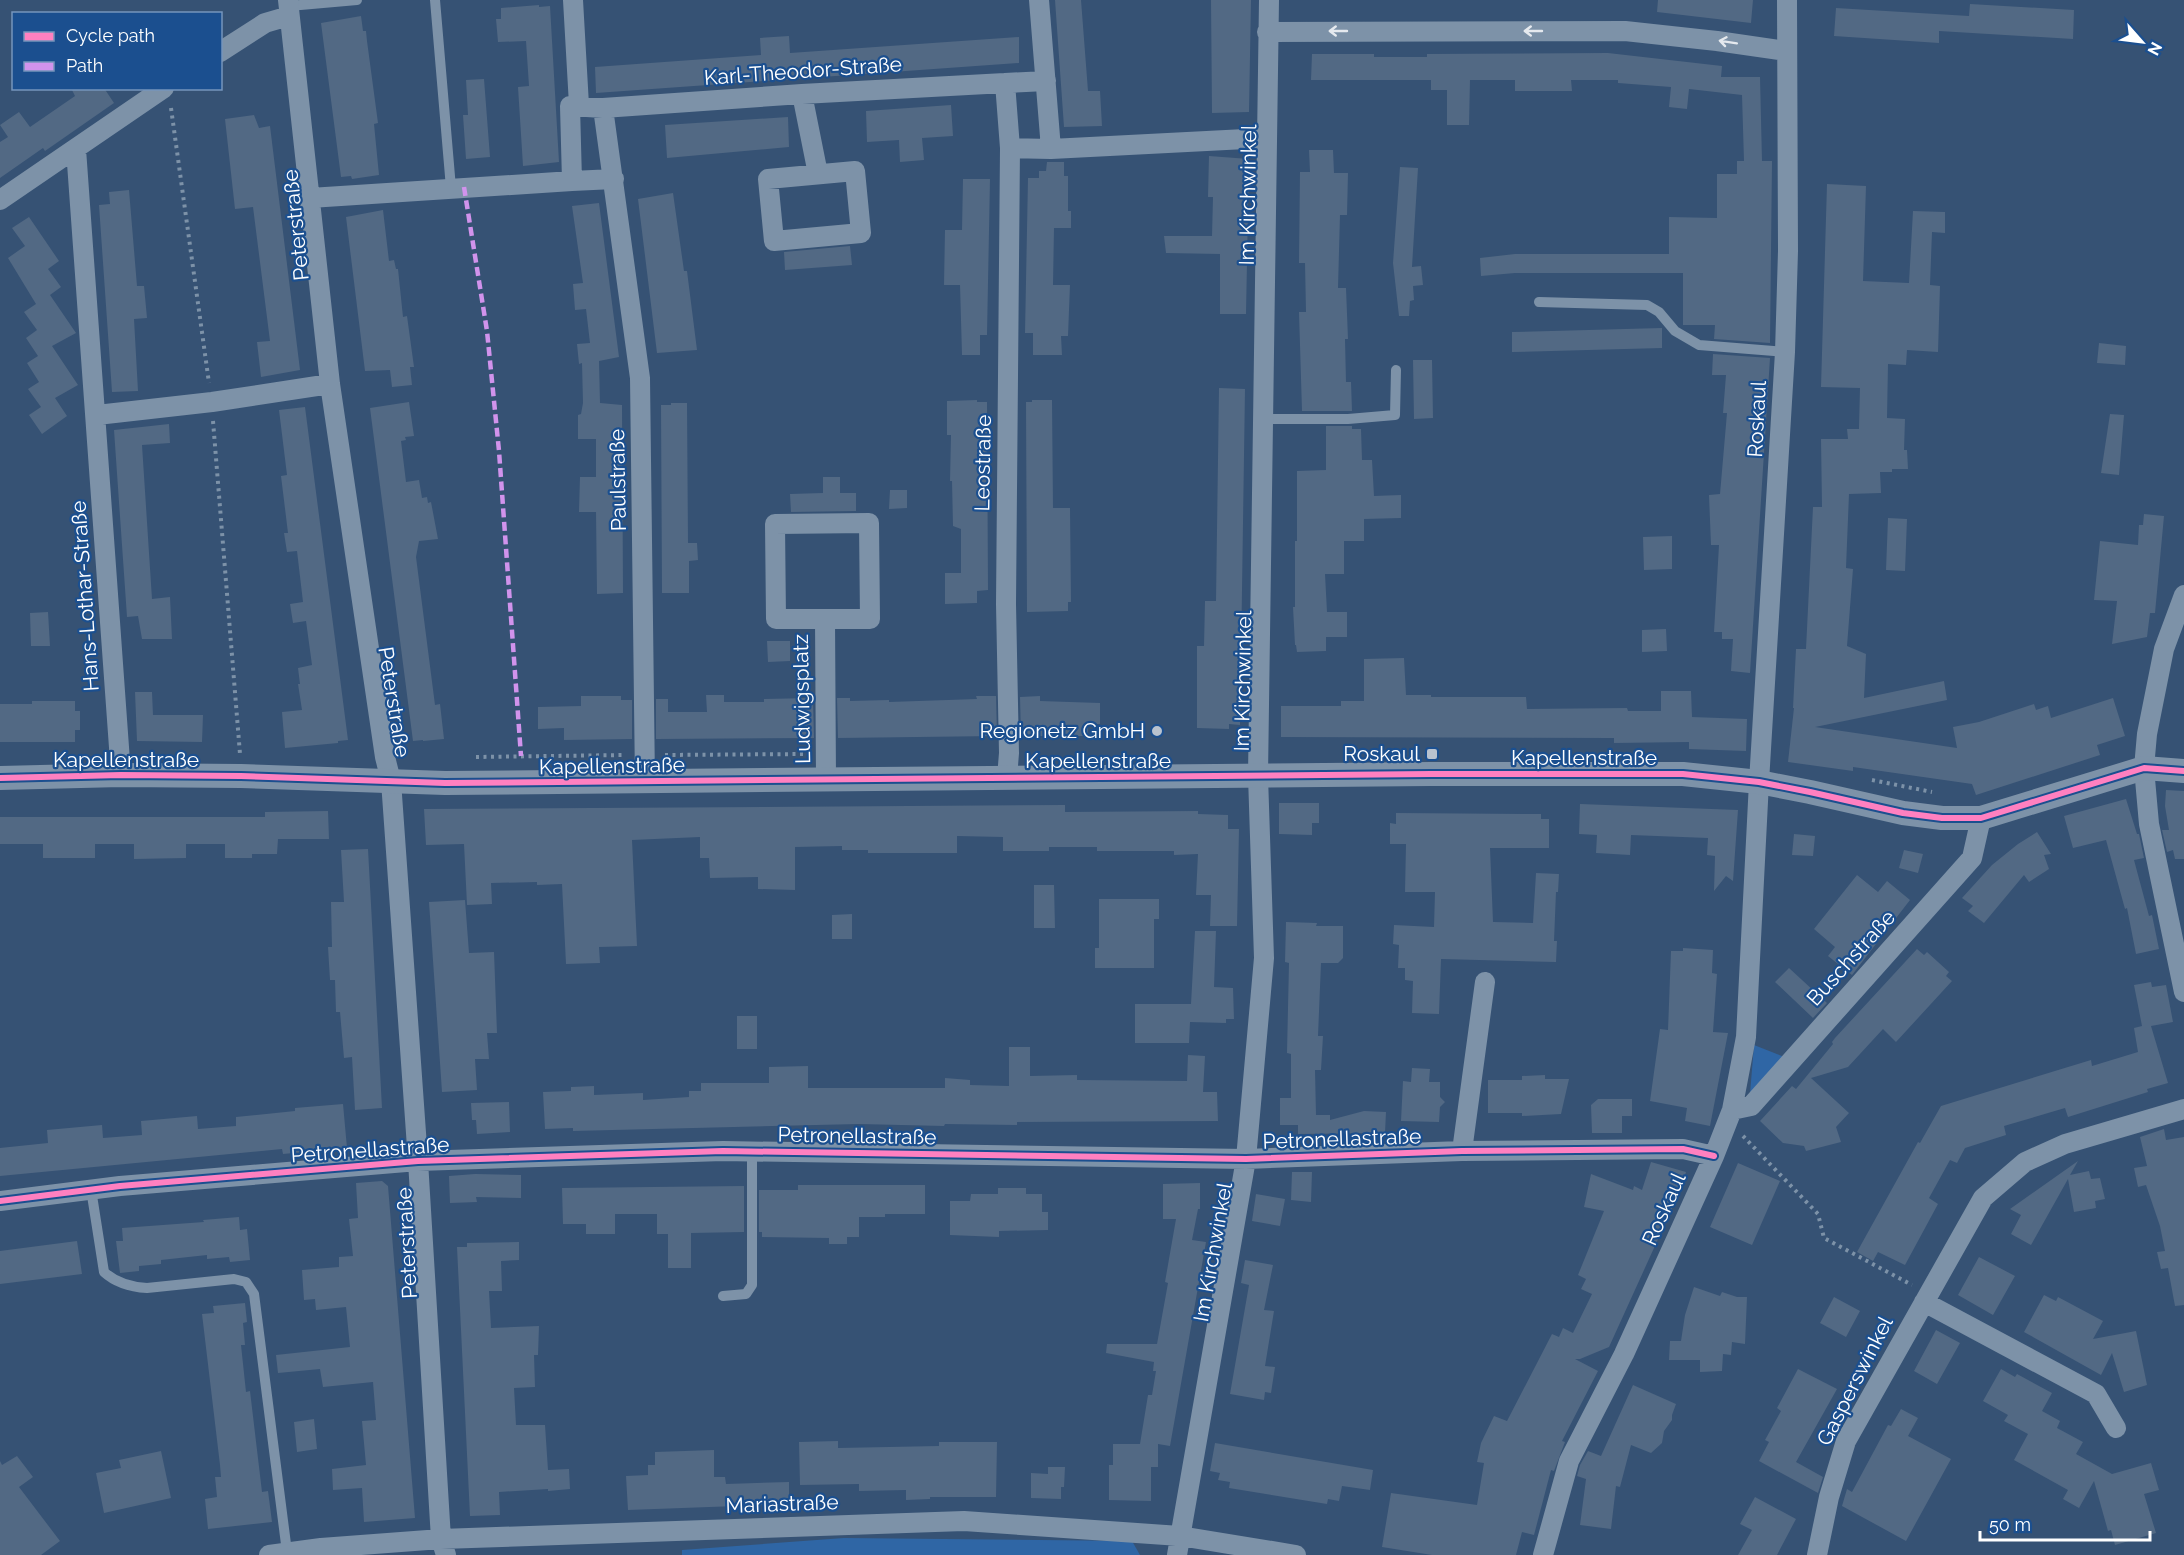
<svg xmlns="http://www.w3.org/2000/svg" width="2184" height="1555" font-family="Raleway,sans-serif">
<rect width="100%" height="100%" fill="#365274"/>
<path fill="#2f66a5" d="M1754,1045L1787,1058L1750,1094Z
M844,1538L1132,1541L1140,1555H682V1550Z"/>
<path fill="#526984" d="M1055,0H1081L1088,91H1100L1102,126L1064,127Z
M1211,0H1251L1249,112L1212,113Z
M1658,0H1753L1751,23L1657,12Z
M1970,4L2074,10L2073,39L1939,31V43L1834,36L1836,8L1969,16Z
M539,5V7L550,6L559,162L523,166L518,87L529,86L526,41L498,42L496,19H501V8Z
M361,16L363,31H366L367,41L378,123L374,124L379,175L352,179L351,176L341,177L321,23Z
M789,36L790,53L1019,37V63L596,93L595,67L761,55L760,38Z
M1608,53L1722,66L1721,77H1760L1762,161H1772L1770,343L1714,339L1715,325H1683V273H1515L1481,276L1480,258L1515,254H1669V217L1717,218V174H1737V161H1744L1742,95L1689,89L1687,109L1669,107L1671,87L1618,83V80H1571L1572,91H1515V80H1470L1469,125H1447V90H1431V80H1311L1312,54H1374V57H1427V54Z
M484,79L490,157L466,159L463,115H468L466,80Z
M71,88H104L114,103L45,151L43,148L0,178V142L8,137L0,125L19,112L30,127L75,96Z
M951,105L953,136L922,138L924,160L900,162L899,140L867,142L866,111Z
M254,115L259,128L270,126L300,370L261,377L257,342L270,341L253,207L235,209L225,119Z
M788,117L789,147L667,158L665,125Z
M1309,150H1333L1334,173H1348L1347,215H1340L1338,288H1346L1348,339H1345L1346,382H1351L1352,411H1302L1299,312H1306L1305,263H1299L1300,172H1310Z
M1209,156L1249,159L1246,314H1220V254L1166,253L1164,236H1212L1213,197H1208Z
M1047,162H1064V176H1068V211H1071V228H1054L1053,285H1070L1068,336H1061L1062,355H1033V333H1025L1028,178H1039V171H1046Z
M1400,167L1418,168L1412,267L1421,266L1423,285L1413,286L1414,300L1410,301L1409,316H1399L1393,263Z
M963,179H990L987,335H980V355H962L960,285H944L945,230H962Z
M1827,184L1866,186L1863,281L1909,283L1913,211L1945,212V233L1932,232L1930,285L1940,286L1938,352L1907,350L1906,365L1888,364L1887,418L1905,419L1904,450H1907L1908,469H1892V472H1880L1881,493L1849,494L1846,568L1853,569L1847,646L1866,654L1864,698L1944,681L1947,700L1815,727L1957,748L1953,727L1979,722L2034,704L2036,710L2048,706L2051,718L2113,698L2125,736L2097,745L2100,755L1976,795L1972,784L1853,767V771L1788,762L1794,708H1793L1796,649H1806L1813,507H1822L1821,439H1848L1847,429H1859L1860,388L1821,387Z
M129,190L137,286H144L147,318L134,319L138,391L112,392L99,205L110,204L109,192Z
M673,193L684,271H687L697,350L657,353L638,199Z
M599,203L619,357L599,361L600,403L622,405L623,593L597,594L596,512H579L580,477H596V439H578V415L581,414L583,403L582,363L579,364L577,344L590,343L586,309L575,310L573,284L583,283L572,206Z
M383,210L389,261L394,260L396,269H398L403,317L407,316L414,367H410L412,385L392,387L390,370L365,371L346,217Z
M29,217L59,261L48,269L61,287L50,295L76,333L52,346L78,385L55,398L67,416L42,434L29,415L41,407L28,389L39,382L27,363L38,356L26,338L37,330L24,312L36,304L8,258L25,246L12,228Z
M850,246L852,265L785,270L784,252Z
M1662,328V348L1512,352V332Z
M2099,343L2126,346L2125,365L2097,363Z
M1713,354L1770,358L1750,673L1731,671L1733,639H1722V632H1714L1719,545H1711L1709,495L1720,494L1727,413H1723L1726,375H1712Z
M1413,360H1432L1433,418L1414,419Z
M1219,388L1245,389L1240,725L1229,724V729L1197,728V646H1204L1205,601H1216Z
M977,400V402H987L988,590L977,591V603L945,604V573H961V529L953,526L952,481H950L951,435H947V401Z
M1032,400H1052L1053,508H1070L1071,602H1068V611L1027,612L1026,402H1032Z
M409,402L414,436L405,437L406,440L401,441L406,482L419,480L422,498L427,497L428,503L431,502L438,539L419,541L416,557L435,705L440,704L444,739L423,741V740L413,741L370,408Z
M671,403H687L688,543H697L698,560L689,561V593H662L661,405H671Z
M305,407L348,740L338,741V743L285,748L282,712L302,710L298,684H300L298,668L312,665L306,621L293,623L290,604L303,602L297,551L287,552L284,533H288L281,476L287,475L279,410Z
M2110,414L2124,415L2119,475L2101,473Z
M169,424L170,443L142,445L152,599L170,597L172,639H142L138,616L127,617L114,430Z
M1326,426H1352V429H1361L1362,460H1372L1374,496L1401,495V518L1364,519V541H1344V574H1325L1327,612H1347V637H1326V651L1297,652L1296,645H1295L1293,607H1295V541H1297V471L1326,470Z
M823,477H840V493H856V511L791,512L790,494L823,493Z
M890,490H907V508L889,509Z
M2144,514L2164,516L2155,613H2150L2147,637L2112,644L2117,601L2094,600L2100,541L2138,545L2139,525H2143Z
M1888,518L1907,519L1905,571L1886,570Z
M1672,536V569L1644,570L1643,537Z
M48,612L50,646H31L30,613Z
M1666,629L1667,651L1642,652V630Z
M767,641H790V661L768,662Z
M1404,658L1406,695H1431V697H1526L1527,709L1627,708L1628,711H1661V691H1691L1692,717L1747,719L1746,751L1689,749V742L1614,743V738L1281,737V706H1341V701H1364V659Z
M135,692H152L153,715H203L202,742L137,741Z
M706,695H724V702H764V699L813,698L814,738L656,739V699H668V712H707Z
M581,696H621V700H632V739L564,740V728L538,729V707L581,706Z
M976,696H996L997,736L838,738L837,698H850V701L889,700V702L977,699Z
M1040,696V701L1100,703V724H1088V736H1021L1020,697Z
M32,701H75V711H80V730H75V742H0V704H32Z
M2166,790L2184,791V859H2175L2173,850L2167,852L2162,830H2169L2165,806Z
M2126,799L2137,834H2139L2144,858L2134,860L2149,916L2152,915L2159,949L2136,954L2127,908L2125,909L2106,840L2073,848L2064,816Z
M1279,803H1319V823H1312V835L1279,834Z
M1580,804L1738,810L1733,881L1726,876L1714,891L1715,856L1707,855L1708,838L1631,835L1630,855L1596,853L1597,835L1579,834Z
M1065,805V812L1198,811V814L1228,815V829H1239L1237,926H1210L1211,895H1196L1198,854L1174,855V851H1097V847H1049V851H1003V837L957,836V853H868V850H842V846L795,847V890L758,889V877L710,878L709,858H700V837L632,840L637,946L599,947L600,963L566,964L562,884L537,885V882L491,883L492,904L467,905L464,844L426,845L424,809Z
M328,811L329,839H278L277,854H252V858H225V844H186V858L134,859V844H95V858H43V844H0V817H265V812Z
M1396,813L1541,814V819H1549V848H1490L1493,922L1533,923L1536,873L1559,874L1558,892H1556L1554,941H1557L1556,962L1441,959L1439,1014L1412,1013L1413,981L1405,980V968H1398L1399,945L1393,944L1394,925L1434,927L1435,892H1405L1406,844H1390V823L1396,824Z
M2037,832L2051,854L2044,855L2049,869L2029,882L2024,875L1984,923L1968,911L1973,906L1962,898L1992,865L2018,844Z
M1794,834L1815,836L1813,856L1792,855Z
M368,849L382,1108L355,1110L352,1057L344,1058L340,1012H336L335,980H330L328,947H332L331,902H344L341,850Z
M1904,850L1923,854L1918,873L1899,868Z
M1857,875L1878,892L1887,881L1910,900L1852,975L1828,956L1835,947L1814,929Z
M1034,885H1054L1055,928H1034Z
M1099,899H1159V919H1154V968H1095V948H1099Z
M465,900L469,953L494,952L497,1033H487L489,1059H475L477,1090L442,1092L429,902Z
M852,914V939H832V915Z
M1286,922L1317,923L1316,926H1343V958L1338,963H1321L1318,1036H1323L1321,1070H1315L1316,1115H1330V1120L1364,1111L1386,1112L1385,1133L1298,1134V1125H1280V1098H1291V1054L1287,1053L1289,963L1285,962Z
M1195,931H1216L1214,987L1233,988L1234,1019H1226V1023L1190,1022L1189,1043H1135V1004H1191Z
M1683,948L1713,950L1712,973L1717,974L1713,1032L1728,1033L1710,1126L1685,1121L1687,1108L1650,1101L1660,1029L1668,1030L1671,951H1683Z
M1917,949L1924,955L1927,952L1949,972L1946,976L1952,981L1896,1042L1883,1029L1848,1067L1811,1078L1849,1113L1836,1127L1841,1142L1806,1151L1804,1146L1783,1143L1760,1121L1792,1086L1796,1089L1833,1044L1832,1042L1835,1038Z
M1789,968L1827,1003L1813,1018L1775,982Z
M2151,982L2152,987L2166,985L2173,1022L2151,1026L2168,1083L2147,1089L2148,1092L2068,1117L2065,1108L2004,1126L2006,1135L1965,1148L1957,1163L1950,1160L1929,1198L1938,1204L1905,1265L1878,1252L1873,1261L1857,1252L1918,1142L1920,1143L1941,1106L2091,1060L2092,1066L2138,1052L2134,1028L2142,1026L2134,985Z
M737,1016H757V1049H737Z
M1009,1047H1030V1076L1077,1075V1080L1187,1081L1188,1055L1205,1056L1203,1092H1217L1218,1121L1017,1122V1125L945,1124L944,1126L859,1124L573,1131V1128L545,1129L543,1092L571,1091V1087L594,1086V1095L643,1093V1100L689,1097V1091H701V1083H769V1067L808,1066V1088H945V1078L970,1080V1085L1009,1086Z
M1412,1068L1430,1069L1429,1082H1440V1097L1445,1102L1440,1107L1439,1122L1401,1121L1403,1081L1411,1082Z
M1545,1075V1079H1569L1561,1114L1522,1116V1113H1488V1080H1522V1076Z
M1598,1099H1632V1116H1622V1133H1592L1591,1105Z
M509,1102L510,1132L477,1134L476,1120H472L471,1103Z
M343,1104L347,1148L283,1154L282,1149L0,1176V1148L48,1143L47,1130L102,1125L103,1138L142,1135L141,1121L197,1116L198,1129L236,1126V1117L295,1111V1108Z
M2164,1129L2166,1140L2184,1137V1305L2175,1306L2168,1268L2161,1269L2157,1252L2165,1251L2160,1226L2146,1185L2138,1187L2134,1168L2147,1166L2140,1137Z
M2078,1161L2070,1175L2089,1171L2091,1179L2100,1178L2105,1199L2095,1201L2096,1208L2074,1212L2068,1179L2031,1245L2011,1234L2021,1215L2010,1209Z
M1651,1162L1686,1172L1679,1193L1609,1347L1580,1359H1575L1598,1371L1562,1441L1565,1442L1554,1471L1551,1470L1534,1535L1522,1532L1516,1555H1432L1382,1547L1391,1493L1477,1505L1484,1463L1477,1462L1481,1443L1494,1416L1507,1421L1552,1334L1559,1337L1563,1328L1573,1333L1592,1294L1581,1289L1586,1279L1578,1275L1604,1211L1584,1207L1591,1174L1633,1190L1634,1186L1642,1190Z
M1738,1163L1780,1181L1752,1245L1710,1227Z
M1292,1172H1312L1311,1202L1291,1200Z
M475,1174L521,1175V1198L476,1197L477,1202L450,1203L449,1176Z
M382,1181L388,1186L415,1518L364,1522L362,1488L333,1490L332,1469L366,1465L362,1421L376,1420L373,1382L323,1387L320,1369L278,1373L276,1355L350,1347L346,1307L316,1310L315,1299L304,1300L302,1270L339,1267V1257L353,1256L349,1219L358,1218L356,1183Z
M1200,1183V1209H1198L1192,1240L1206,1242L1170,1446L1158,1444V1467H1151V1501L1109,1500V1465H1113V1444H1140L1148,1395H1152L1156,1371H1153L1154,1362L1106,1353L1107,1344H1157L1168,1283L1165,1282L1176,1219H1163V1184Z
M798,1185H925V1214H885V1217H859V1237H847V1244H829V1238L762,1237V1232H759V1190H798Z
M744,1186V1232L691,1233V1268H668V1234H657V1214H615V1234H586V1224H563L562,1188Z
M998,1188H1026V1194H1042V1212H1048V1230L999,1231V1237L950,1235V1201H970L971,1194H998Z
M1256,1194L1285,1199L1280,1226L1252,1221Z
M239,1217L240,1230L247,1229L250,1260L230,1262L229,1257L207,1259V1255L161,1260V1264L139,1266V1271L120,1273L116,1241H123L122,1228L204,1222L203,1220Z
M77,1241L82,1274L0,1284V1251Z
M519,1242V1260L501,1261L502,1291H489L491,1328L539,1326L538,1355H534L535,1387L514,1388L516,1425H545L548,1470L569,1469L570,1489L548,1491V1489L499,1492L500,1515L470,1516L457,1247H467V1243Z
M1979,1257L2015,1276L1993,1315L1958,1295Z
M1245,1260L1273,1265L1264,1310L1274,1311L1265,1366L1275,1367L1271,1393L1265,1392L1264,1400L1230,1394L1249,1285L1241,1283Z
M1694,1287L1720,1296L1722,1292L1737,1297H1747L1745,1344L1732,1342L1731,1355L1723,1354L1722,1371L1700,1372V1360H1669L1670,1341H1681L1685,1315Z
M2044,1295L2056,1301L2058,1297L2103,1321L2093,1339L2136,1331L2147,1385L2124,1392L2112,1353L2101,1375L2024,1332Z
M1834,1297L1860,1311L1846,1337L1820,1323Z
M245,1303L247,1322L243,1323L245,1345H241L246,1392L250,1391L262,1492L268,1491L272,1522L208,1529L205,1499L217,1497L215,1477H221L220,1465L202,1314L214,1313L213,1306Z
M1936,1330L1960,1343L1937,1384L1914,1371Z
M1798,1369L1837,1389L1796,1462L1823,1477L1818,1493L1759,1461L1769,1442L1765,1440L1781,1411L1777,1408Z
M2001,1369L2015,1377L2017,1374L2052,1393L2042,1411L2060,1421L2057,1428L2083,1442L2076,1454L2112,1474L2151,1463L2159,1490L2144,1494L2156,1533L2115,1545L2111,1530L2108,1531L2094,1481L2079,1508L2063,1499L2068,1490L2014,1460L2028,1434L2004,1421L2008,1415L1983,1401Z
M1633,1385L1676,1404L1672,1415V1420L1664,1431L1662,1443L1651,1453L1631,1445L1620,1487L1616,1486L1611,1529L1580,1525L1586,1479L1577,1476L1580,1465L1588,1451L1601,1456Z
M1901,1409L1918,1418L1908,1436L1951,1459L1906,1541L1842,1506L1847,1489L1852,1492L1888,1425L1891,1426Z
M314,1419L317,1449L297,1452L294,1422Z
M838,1441V1448L939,1446V1442H997L996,1497H930V1499L906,1500V1490L859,1491V1484L800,1485L799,1442Z
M1215,1443L1373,1470L1370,1490L1342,1486L1339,1501L1328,1499L1327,1504L1229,1488L1230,1482L1218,1480L1220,1473L1210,1471Z
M714,1450V1477H725L726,1484L789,1482V1504L628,1510L626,1476L648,1475V1465H655V1452Z
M161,1451L171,1498L104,1513L96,1473L121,1468L119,1460Z
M17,1456L33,1477L19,1487L60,1541L41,1555H0V1461L2,1465Z
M1048,1467H1065L1064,1487H1061V1499L1031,1498V1473L1048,1474Z
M1755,1497L1796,1519L1777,1555H1738L1752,1530L1740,1524Z"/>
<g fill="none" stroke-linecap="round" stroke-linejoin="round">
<path stroke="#7d92a8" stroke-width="4" stroke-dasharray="3 4.5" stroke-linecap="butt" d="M171,108L209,383
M213,421L240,754
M665,755L807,754
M476,757L624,755
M1872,780L1932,792
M1743,1136L1818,1214L1824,1238L1912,1285"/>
<path stroke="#7d92a8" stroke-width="10" d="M435,0L451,188
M289,6L357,0
M1539,302L1647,305L1659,312L1675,331L1699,345L1785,352
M1262,419H1348L1395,415L1396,370
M91,1189L104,1272C116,1283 131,1287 147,1288L234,1279L246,1282L254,1294L287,1552
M723,1296L746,1294L752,1285V1151"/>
<path stroke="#7d92a8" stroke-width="20" d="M288,0L330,384L385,757L391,781L418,1161L441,1539L446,1555
M573,0L579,105
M1039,0L1051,149
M1267,32L1625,31L1717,41L1786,51
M220,52L265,23L289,16
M802,94L818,174
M603,108L802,94L1005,83
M1010,148L1051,149L1265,138
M76,149L121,775
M855,171L861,233L774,241L768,179Z
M614,179L572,181L570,106L603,108L640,378L645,783
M310,198L572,181
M0,200L164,88
M97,415L212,402L330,384
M869,523L870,619H776L775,524Z
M2184,595L2164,649L2147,734L2144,768L2149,824L2184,992
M825,619L826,779
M1007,778L1009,753L1006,604L1010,148L1005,83L1046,81
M1732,1110L1751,1106L1972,858L1981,818
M1462,1151L1485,982
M0,1201L120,1186L418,1161L723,1151L1246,1159L1462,1151L1683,1149L1714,1156
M1924,1302L2096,1394L2116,1428
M269,1555L321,1548L441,1539L964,1521L1180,1536L1296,1555
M1177,1555L1246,1159L1264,958L1258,776L1269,0
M1543,1555L1569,1461L1624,1354L1714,1156L1732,1110L1746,1037L1759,782L1785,352L1788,251L1787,0
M1817,1555L1829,1497L1846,1441L1983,1198L2025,1162L2065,1144L2184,1109"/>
<path stroke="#7d92a8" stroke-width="24" d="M0,778L121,775L241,776L445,783L1431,774H1683L1759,782L1810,792L1903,813L1942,818H1981L2144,768L2184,771"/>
<path stroke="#d193ec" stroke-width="4.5" stroke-dasharray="9 4.5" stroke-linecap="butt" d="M464,187L487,331L499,451L521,756"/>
<defs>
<path id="cycleway" d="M0,778L121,775L241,776L445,783L1431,774H1683L1759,782L1810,792L1903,813L1942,818H1981L2144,768L2184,771
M0,1201L120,1186L418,1161L723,1151L1246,1159L1462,1151L1683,1149L1714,1156"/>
</defs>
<use href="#cycleway" stroke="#1b4f8f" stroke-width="10"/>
<use href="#cycleway" stroke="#ff80c0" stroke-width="6"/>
</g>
<defs><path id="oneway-shaft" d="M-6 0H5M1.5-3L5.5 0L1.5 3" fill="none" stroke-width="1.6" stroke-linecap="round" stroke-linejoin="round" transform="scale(1.5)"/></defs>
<g stroke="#e5e9ee">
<use href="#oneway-shaft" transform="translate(1338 31) rotate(180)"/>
<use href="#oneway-shaft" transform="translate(1533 31) rotate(180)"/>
<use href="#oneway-shaft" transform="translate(1728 42) rotate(-171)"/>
</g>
<g fill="#b9c2ce" stroke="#1b4f8f" stroke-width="2">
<circle cx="1157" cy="731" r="6"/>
<rect x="1426" y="748" width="12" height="12" rx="3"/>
</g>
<g text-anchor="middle" stroke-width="4.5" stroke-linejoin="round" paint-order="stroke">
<g font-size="21" fill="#fff" stroke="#1b4f8f">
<text transform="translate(803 71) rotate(-4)" y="7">Karl-Theodor-Straße</text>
<text transform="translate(1248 195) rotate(-89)" y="7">Im Kirchwinkel</text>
<text transform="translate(296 225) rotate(-96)" y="7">Peterstraße</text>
<text transform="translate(1757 419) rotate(-87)" y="7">Roskaul</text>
<text transform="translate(983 463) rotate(-89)" y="7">Leostraße</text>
<text transform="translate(618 480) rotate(-91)" y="7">Paulstraße</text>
<text transform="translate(85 596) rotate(-94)" y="7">Hans-Lothar-Straße</text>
<text transform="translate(1243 681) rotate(-89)" y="7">Im Kirchwinkel</text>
<text transform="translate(802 699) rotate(-91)" y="7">Ludwigsplatz</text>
<text transform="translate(394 702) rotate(81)" y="7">Peterstraße</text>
<text x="1584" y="765">Kapellenstraße</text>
<text x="126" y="767">Kapellenstraße</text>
<text x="1098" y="768">Kapellenstraße</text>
<text transform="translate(612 766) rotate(-1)" y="7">Kapellenstraße</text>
<text transform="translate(1851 958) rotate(-48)" y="7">Buschstraße</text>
<text transform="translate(857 1136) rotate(1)" y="7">Petronellastraße</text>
<text transform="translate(1342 1139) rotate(-2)" y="7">Petronellastraße</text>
<text transform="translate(370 1150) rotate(-4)" y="7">Petronellastraße</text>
<text transform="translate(1664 1209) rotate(-66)" y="7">Roskaul</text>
<text transform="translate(407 1243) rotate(-93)" y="7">Peterstraße</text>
<text transform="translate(1213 1252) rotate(-80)" y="7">Im Kirchwinkel</text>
<text transform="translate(1855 1381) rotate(-63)" y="7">Gasperswinkel</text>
<text transform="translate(782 1504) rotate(-2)" y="7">Mariastraße</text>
</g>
<g font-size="21" fill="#fff" stroke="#1b4f8f" text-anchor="end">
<text x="1145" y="738">Regionetz GmbH</text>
<text x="1420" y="761">Roskaul</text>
</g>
</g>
<rect x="12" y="12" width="210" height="78" fill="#1b4f8f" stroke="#7695bc" stroke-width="1.5"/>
<rect x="24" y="32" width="30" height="9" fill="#ff80c0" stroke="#7695bc" stroke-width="1.5"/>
<text x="66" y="42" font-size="18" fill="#ffffff">Cycle path</text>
<rect x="24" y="62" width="30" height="9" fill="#d193ec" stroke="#7695bc" stroke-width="1.5"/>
<text x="66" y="72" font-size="18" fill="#ffffff">Path</text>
<g transform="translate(2142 42) rotate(118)" stroke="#1b4f8f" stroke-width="4.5" paint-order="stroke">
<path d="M0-4.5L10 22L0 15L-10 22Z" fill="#ffffff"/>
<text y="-9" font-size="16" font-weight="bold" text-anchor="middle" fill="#ffffff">N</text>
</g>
<path d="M1980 1531v9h170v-9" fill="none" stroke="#ffffff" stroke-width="3"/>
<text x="1989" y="1531" font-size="18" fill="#ffffff" stroke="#1b4f8f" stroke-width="4.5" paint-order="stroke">50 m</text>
</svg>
